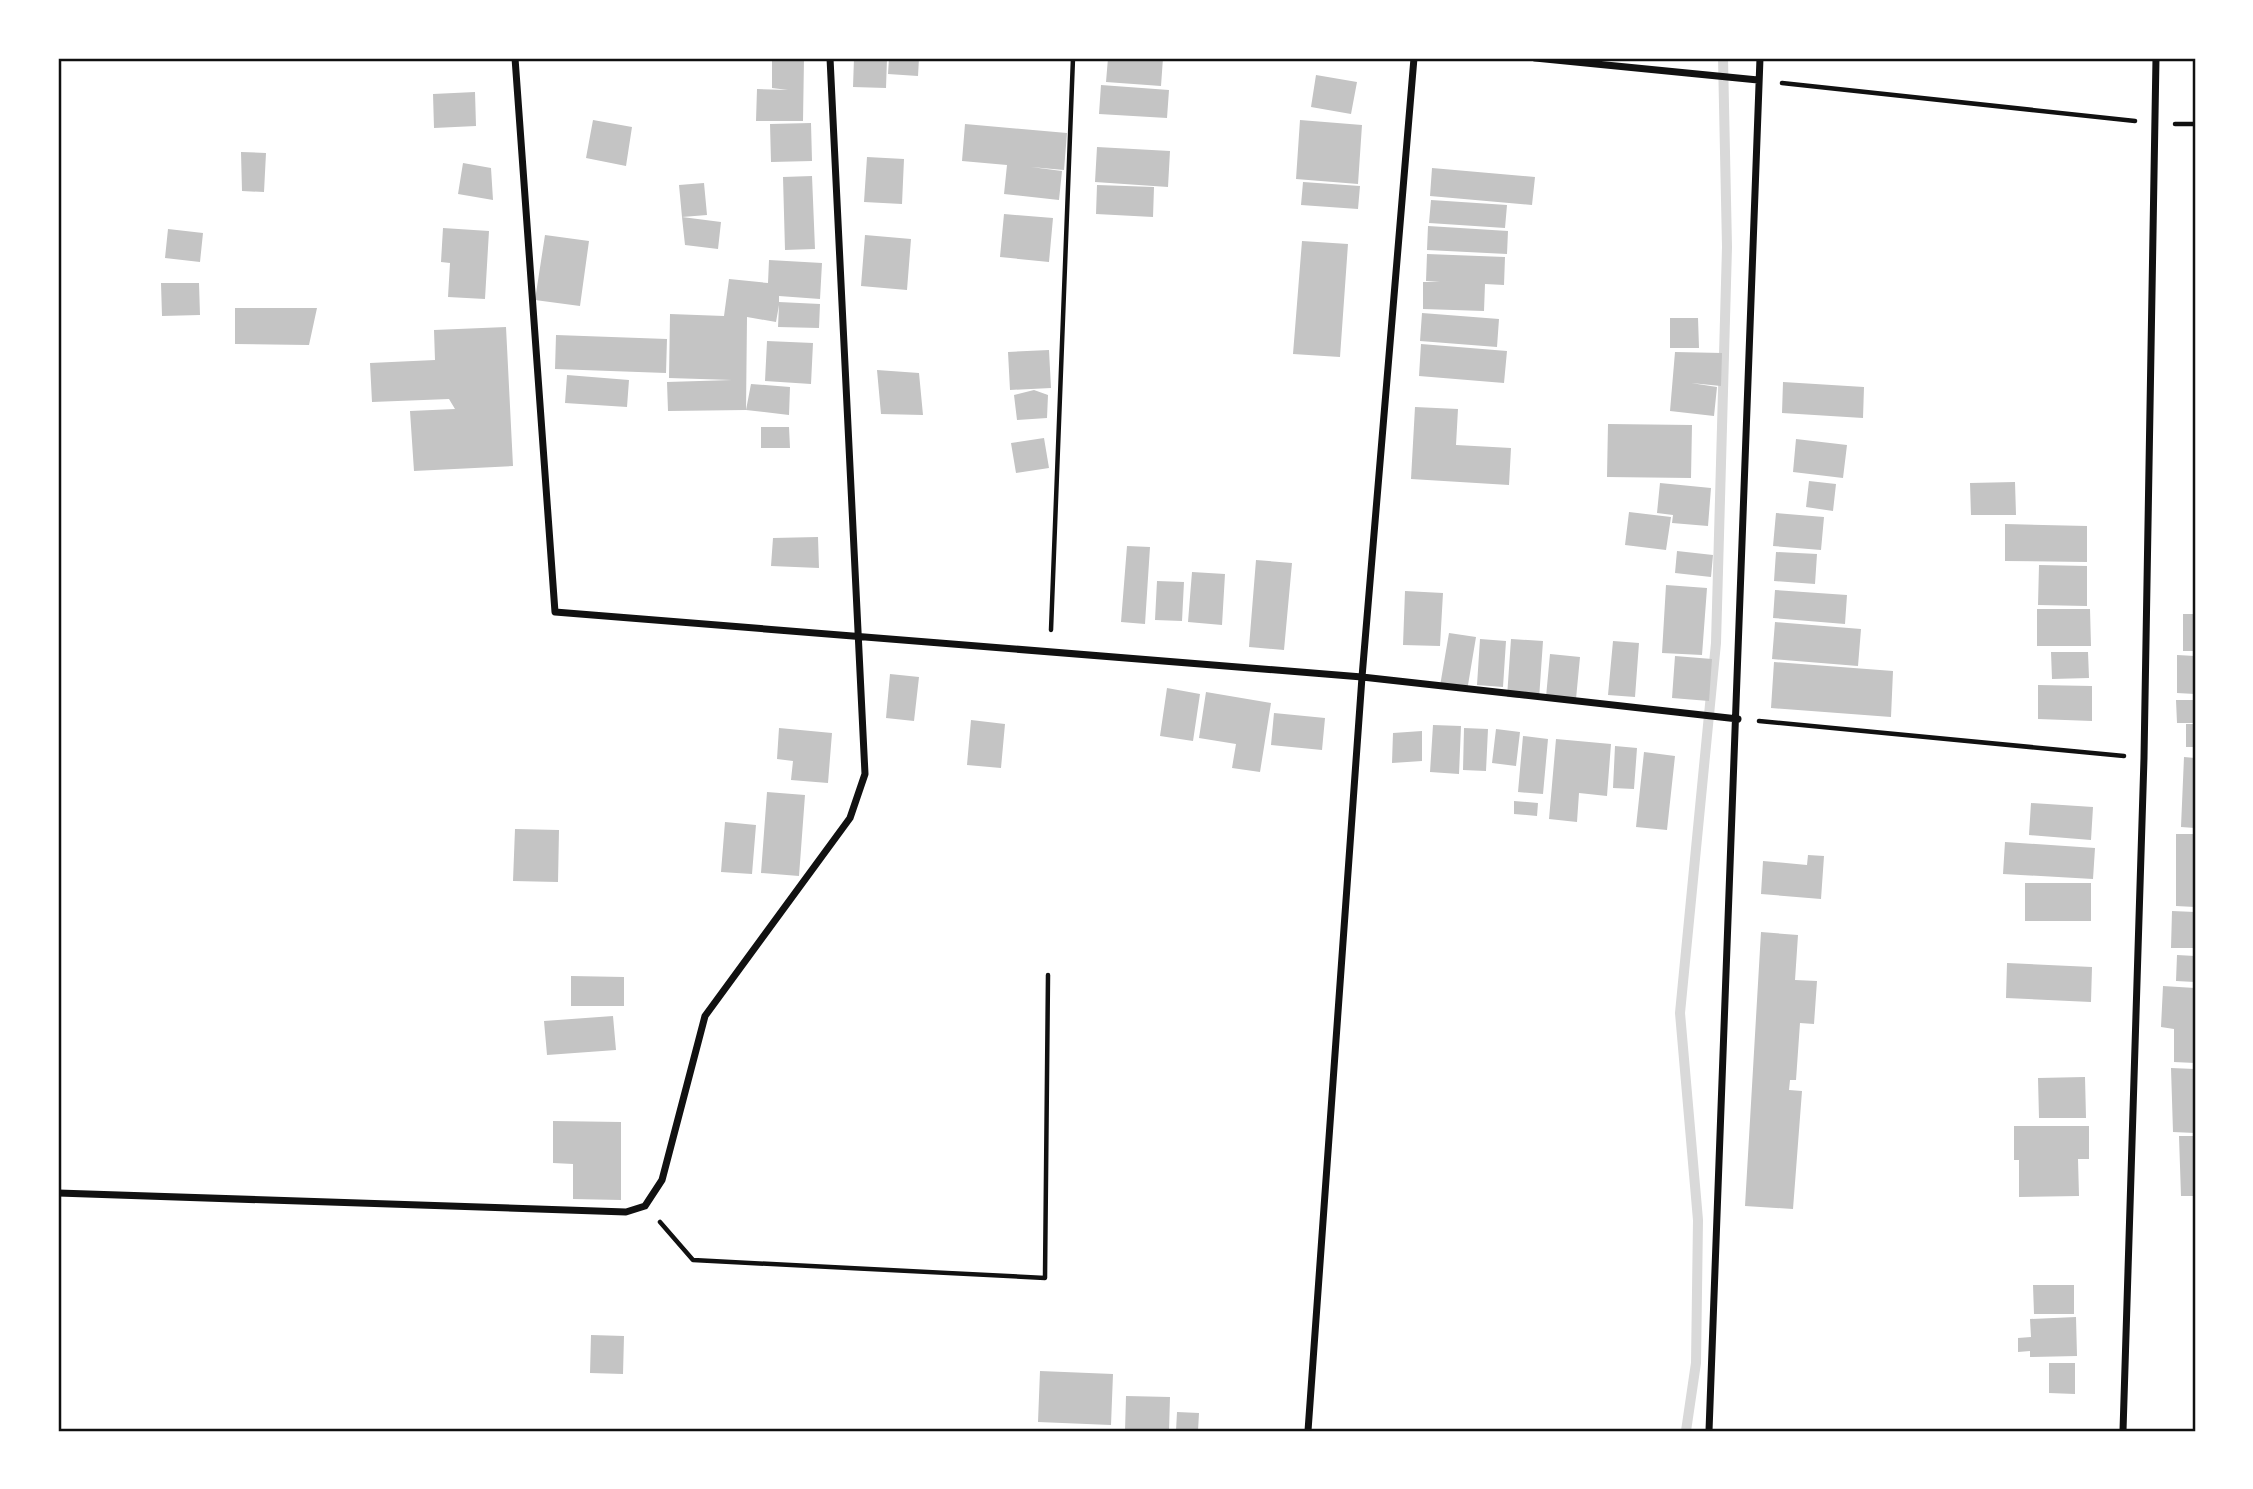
<svg xmlns="http://www.w3.org/2000/svg" width="2253" height="1489" font-family="'Asap Condensed',sans-serif">
<rect width="100%" height="100%" fill="#fff"/>
<g fill="none" stroke-linecap="round" stroke-linejoin="round">
<path stroke="#d9d9d9" stroke-width="10" d="M1686,1431L1696,1363L1698,1220L1680,1013L1716,643L1727,247L1723,58"/>
</g>
<path fill="#c4c4c4" d="M772,58H804L803,121H756L757,89L788,90L772,88Z
M854,58H887L886,88L853,87Z
M889,58H919L918,76L888,74Z
M1108,58H1163L1161,86L1106,82Z
M1316,75L1357,82L1351,114L1311,107Z
M1101,85L1169,90L1167,118L1099,114Z
M475,92L476,126L434,128L433,94Z
M593,120L632,127L626,166L586,158Z
M1300,120L1362,125L1358,184L1296,179Z
M811,123L812,161L771,162L770,124Z
M965,124L1067,133L1064,170L1031,167L1062,171L1059,200L1004,194L1007,165L962,161Z
M1097,147L1170,151L1168,187L1095,182Z
M241,152L266,153L264,192L242,191Z
M867,157L904,159L902,204L864,202Z
M463,163L491,168L493,200L458,194Z
M1432,168L1535,177L1532,205L1430,196Z
M812,176L815,249L785,250L783,177Z
M1303,182L1360,186L1358,209L1301,205Z
M704,183L707,215L682,217L721,222L718,249L685,245L682,217L679,185Z
M1097,185L1154,187L1153,217L1096,214Z
M1431,200L1507,205L1505,228L1429,223Z
M1004,214L1053,218L1049,262L1000,257Z
M1428,226L1508,231L1507,254L1427,250Z
M443,228L489,231L485,299L448,297L450,263L441,262Z
M168,229L203,233L200,262L165,258Z
M545,235L589,241L580,306L535,300Z
M865,235L911,239L907,290L861,286Z
M1302,241L1348,244L1340,357L1293,354Z
M1427,254L1505,257L1504,285L1485,284L1484,311L1423,309V282H1440L1426,281Z
M769,260L822,263L820,299L779,296V302L820,304L819,328L778,327L779,305L776,322L747,317L746,410L668,411L667,382L732,380L669,378L670,314L724,316L729,279L768,283Z
M161,283H199L200,315L162,316Z
M235,308H317L309,345L235,344Z
M1422,313L1499,319L1497,347L1420,341Z
M1670,318H1698L1699,348H1670Z
M506,327L513,466L414,471L410,411L455,409L449,399L372,402L370,363L435,360L434,330Z
M556,335L667,339L666,373L555,369Z
M767,341L813,343L811,384L765,381Z
M1421,344L1507,351L1504,383L1419,376Z
M1049,350L1051,388L1010,390L1008,352Z
M1675,352L1722,353L1721,386L1691,383L1717,387L1714,416L1670,411Z
M877,370L919,373L923,415L881,414Z
M567,375L629,380L627,407L565,403Z
M1783,382L1864,387L1863,418L1782,413Z
M751,384L790,387L789,415L746,410Z
M1034,390L1048,395L1047,418L1017,420L1014,395Z
M1415,407L1458,409L1456,445L1511,448L1509,485L1411,479Z
M1608,424L1692,425L1691,478L1607,477Z
M761,427H789L790,448H761Z
M1044,438L1049,468L1016,473L1011,443Z
M1796,439L1847,445L1843,478L1793,472Z
M1809,481L1836,484L1833,511L1806,507Z
M2015,482L2016,515H1971L1970,483Z
M1660,483L1711,488L1708,526L1672,523L1673,515L1657,513Z
M1629,512L1671,517L1666,550L1625,545Z
M1776,513L1824,517L1821,550L1773,546Z
M2005,524L2087,526V562L2005,561Z
M818,537L819,568L771,566L773,538Z
M1127,546L1150,547L1145,624L1121,622Z
M1677,551L1713,555L1711,577L1675,573Z
M1776,552L1817,554L1815,584L1774,581Z
M1256,560L1292,563L1284,650L1249,647Z
M2039,565L2087,566V606L2038,605Z
M1192,572L1225,574L1222,625L1188,622Z
M1157,581L1184,582L1182,621L1155,620Z
M1666,585L1707,588L1702,655L1662,653Z
M1775,590L1847,595L1845,624L1773,618Z
M1405,591L1443,593L1440,646L1403,645Z
M2037,609H2090L2091,646H2037Z
M2183,614H2195V651H2183Z
M1775,622L1861,629L1858,666L1772,659Z
M1449,633L1476,637L1467,691L1440,686Z
M1480,639L1506,641L1503,687L1477,685Z
M1511,639L1543,641L1539,699L1507,697Z
M1613,641L1639,643L1635,697L1608,695Z
M2051,652H2088L2089,678L2052,679Z
M1550,654L1580,657L1576,699L1546,697Z
M2177,655L2195,656V694L2177,693Z
M1675,656L1712,659L1709,701L1672,698Z
M1774,662L1893,671L1891,717L1771,708Z
M890,674L919,677L914,721L886,718Z
M2038,685L2092,686V721L2038,719Z
M1167,688L1200,694L1193,741L1160,736Z
M1206,692L1271,703L1260,772L1232,768L1236,744L1199,738Z
M2176,700H2195V723H2177Z
M1274,713L1325,718L1322,750L1271,745Z
M971,720L1005,724L1001,768L967,765Z
M2186,724H2195V747H2186Z
M1433,725L1461,726L1459,774L1430,772Z
M779,728L832,733L828,783L791,780L793,761L777,759Z
M1464,728L1488,729L1486,771L1463,770Z
M1496,729L1520,732L1516,766L1492,763Z
M1422,731V761L1392,763L1393,733Z
M1523,736L1548,739L1543,794L1518,792Z
M1556,739L1611,744L1607,796L1579,793L1577,822L1549,819Z
M1615,746L1637,748L1634,789L1613,788Z
M1644,752L1675,756L1667,830L1636,827Z
M2184,757L2195,758V828L2181,827Z
M767,792L805,795L799,876L761,873Z
M1514,801L1538,803L1537,816L1514,814Z
M2031,803L2093,807L2091,840L2029,835Z
M725,822L756,825L752,874L721,872Z
M515,829L559,830L558,882L513,881Z
M2176,834H2195V907L2176,906Z
M2005,842L2095,848L2093,879L2003,874Z
M1808,855L1824,856L1821,899L1761,894L1763,861L1807,865Z
M2025,883H2091V921H2025Z
M2172,911L2195,912V948H2171Z
M1761,932L1798,935L1795,980L1817,981L1814,1024L1800,1023L1796,1080H1790L1789,1090L1802,1091L1793,1209L1745,1206Z
M2177,955L2195,956V982L2176,981Z
M2007,963L2092,967L2091,1002L2006,998Z
M571,976L624,977V1006H571Z
M2163,986L2195,988V1063L2174,1062V1029L2161,1027Z
M613,1016L616,1050L547,1055L544,1021Z
M2171,1068L2195,1069V1133L2173,1132Z
M2085,1077L2086,1118H2039L2038,1078Z
M553,1121L621,1122V1200L573,1199V1164L553,1163Z
M2014,1126H2089V1159H2078L2079,1196L2019,1197V1160H2014Z
M2179,1136H2195V1196H2181Z
M2033,1285H2074V1314H2034Z
M2076,1317L2077,1356L2030,1357V1351L2018,1352V1338L2031,1337L2030,1319Z
M591,1335L624,1336L623,1374L590,1373Z
M2049,1363H2075V1394L2049,1393Z
M1040,1371L1113,1374L1111,1425L1038,1422Z
M1126,1396L1170,1397L1169,1431H1125Z
M1177,1412L1199,1413L1198,1431H1176Z"/>
<g fill="none" stroke-linecap="round" stroke-linejoin="round">
<path stroke="#111" stroke-width="4.5" d="M1782,83L2135,121
M2175,124H2195
M1051,630L1073,58
M1759,721L2124,756
M660,1222L693,1260L1045,1278L1048,975"/>
<path stroke="#111" stroke-width="7" d="M515,58L555,612L1362,677L1738,719
M1535,58L1758,80
M58,1193L626,1212L645,1206L662,1180L705,1016L850,818L865,774L830,58
M1308,1431L1362,677L1414,58
M1709,1431L1760,58
M2123,1431L2144,758L2156,58"/>
</g>
<rect width="2253" height="1489" fill="none" stroke="#ffffff" stroke-width="119"/>
<rect x="60" y="60" width="2134" height="1370" fill="none" stroke="#111" stroke-width="2.5"/>
</svg>
